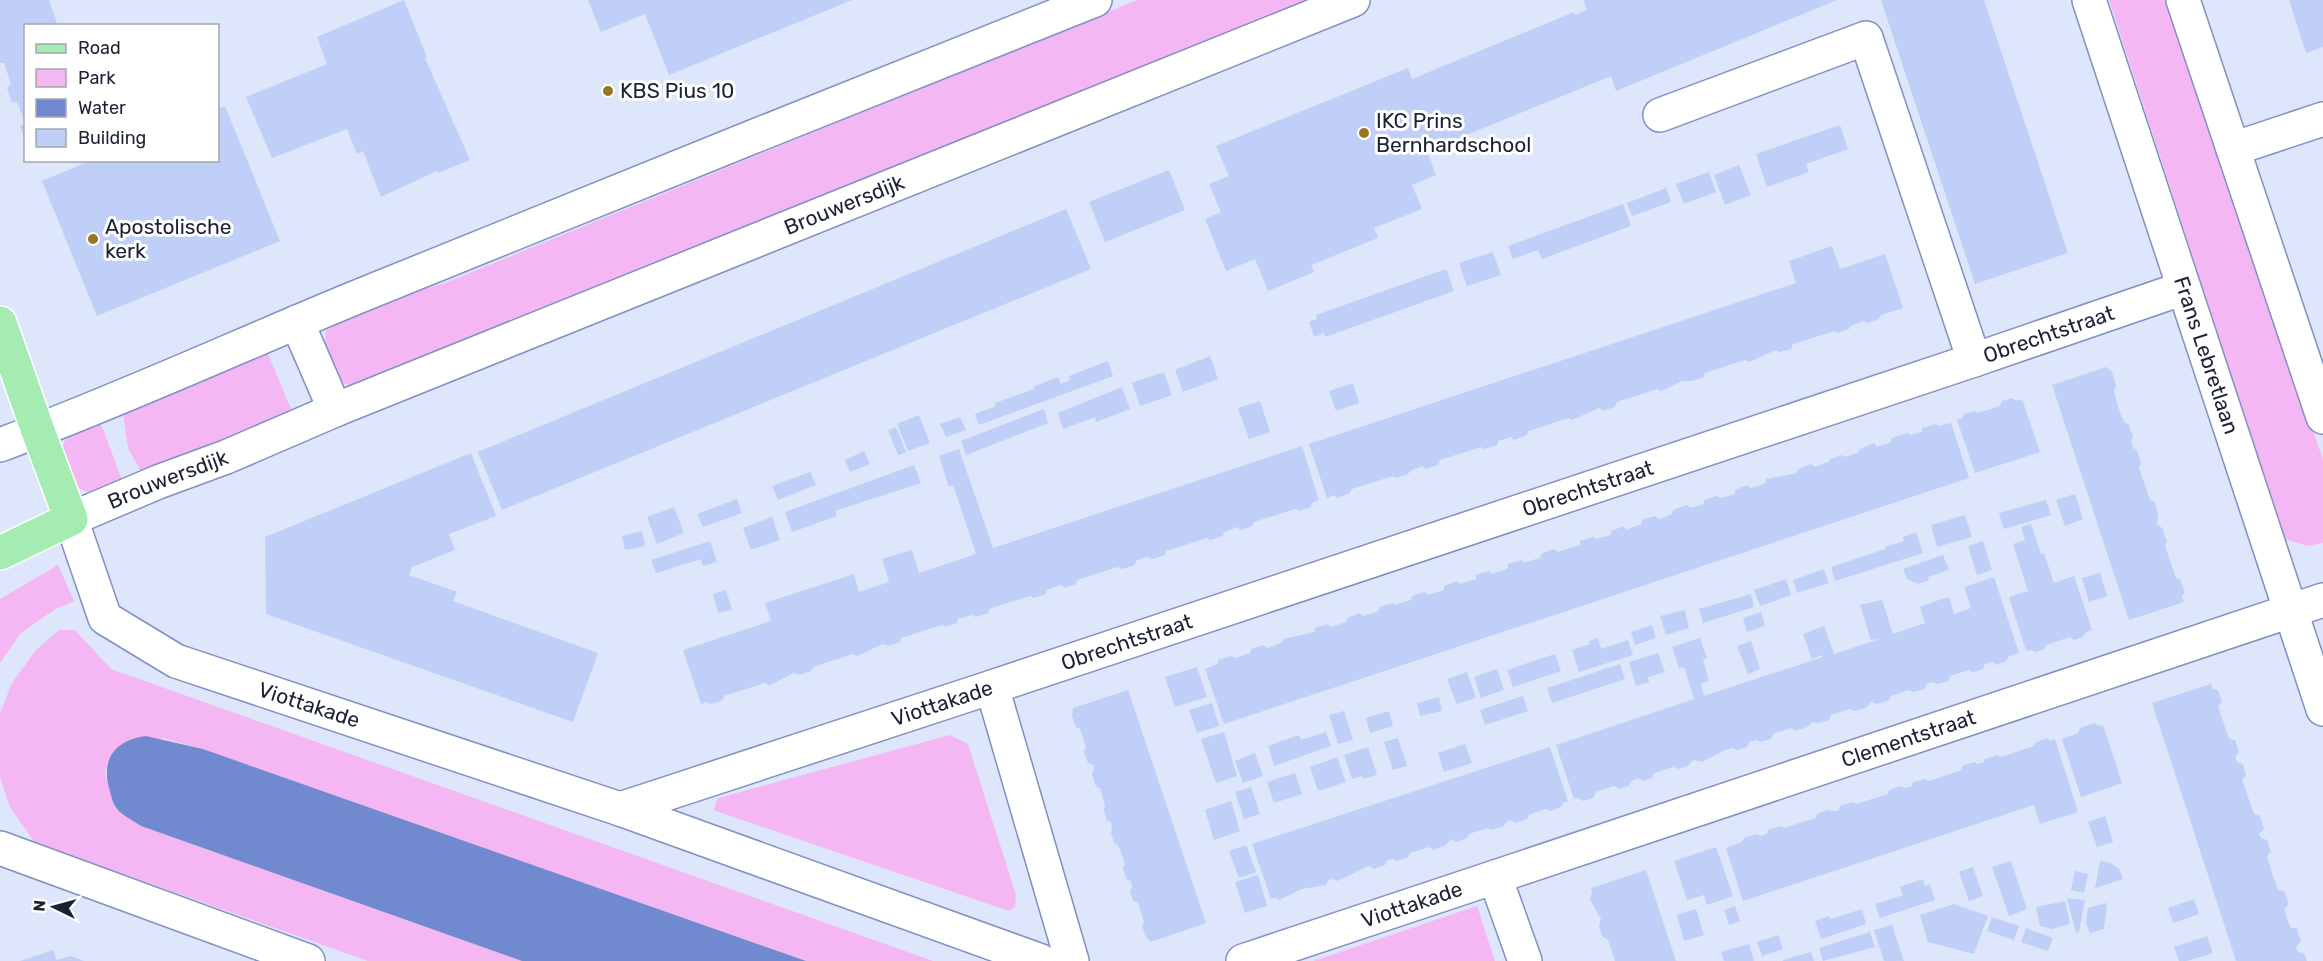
<svg xmlns="http://www.w3.org/2000/svg" width="2323" height="961" font-family="Rubik,sans-serif">
<rect width="100%" height="100%" fill="#dde6fa"/>
<path fill="#f5b7f3" d="M1137,0H1306L360,388L336,381L325,358L326,330L377,303L445,283Z
M2109,0H2168L2323,460V543L2308,546L2285,539Z
M266,349L291,409L160,469L142,473L128,448L123,413Z
M100,421L122,480L88,492L68,484L59,463L64,442L76,427Z
M58,565L74,601L54,610L21,633L0,663V599Z
M59,630H75L111,669L933,961H806L203,749L163,738L109,759L105,773L115,808L141,826L522,961H368L35,843L10,807L0,778V713L12,683L36,650Z
M950,735L968,744L1016,895L1015,907L1009,911L713,810L718,798Z
M1477,906L1495,961H1313Z"/>
<path fill="#718acf" d="M146,736L203,749L806,961H522L141,826C134,821 119,814 115,806C112,801 111,794 109,788C101,758 116,740 146,736Z"/>
<path fill="#bfcff8" d="M0,0H49L58,26H26V141L20,127L25,123L17,102H12L7,88L11,84L4,63H0Z
M404,0L427,57L425,58L470,160L438,173L437,171L381,197L363,151L357,154L347,129L272,158L246,97L327,64L317,37Z
M588,0H852L669,75L645,14L601,32Z
M1583,0H1837L1616,91L1611,76L1427,151L1436,175L1412,185L1422,209L1374,228L1378,238L1311,265L1314,272L1268,291L1255,259L1226,271L1205,219L1221,212L1209,184L1229,176L1216,146L1408,68L1412,79L1574,12L1575,15L1587,10Z
M1881,0H1984L2068,253L1975,284Z
M2289,0H2323V47L2306,53Z
M225,106L280,241L97,316L42,181L92,160H218V109Z
M1840,125L1848,149L1806,164L1809,172L1767,187L1756,154Z
M1739,165L1751,195L1725,205L1714,175Z
M1169,170L1185,210L1105,242L1089,202Z
M1709,172L1716,192L1684,204L1676,184Z
M1666,188L1671,202L1632,216L1627,203Z
M1623,204L1631,226L1542,259L1538,250L1513,259L1508,246Z
M1066,209L1091,269L502,510L478,452Z
M1832,246L1840,269L1885,254L1903,308L1881,315L1879,319L1867,323L1863,321L1851,326L1849,329L1838,333L1835,331L1793,344L1791,349L1779,352L1776,350L1749,362L1745,360L1705,373L1703,378L1691,381H1682L1661,391L1657,389L1617,402L1615,407L1602,411L1599,408L1572,420L1569,418L1528,431L1527,435L1514,440L1511,437L1498,441L1497,445L1484,449L1481,447L1440,460L1438,465L1426,469L1422,466L1410,471L1408,474L1396,478L1393,476L1352,489L1350,493L1337,498L1334,495L1327,498L1309,444L1796,283L1789,261Z
M1493,252L1501,275L1467,286L1459,263Z
M1446,269L1454,291L1325,337L1324,333L1314,337L1309,322L1317,319L1316,315Z
M1210,356L1218,379L1183,392L1175,370Z
M1108,361L1113,376L979,425L975,414L996,406L995,403L1034,389L1033,387L1058,377L1061,384L1071,380L1069,376Z
M2106,367L2112,372L2116,385L2114,391L2118,407L2124,422L2129,425L2133,437L2131,442L2133,448L2137,450L2141,463L2139,468L2150,500L2155,502L2158,514L2157,524L2162,528L2167,541L2165,546L2176,578L2180,579L2185,592L2182,596L2184,602L2129,620L2052,385Z
M1164,372L1172,395L1140,406L1132,383Z
M1353,383L1359,403L1336,411L1329,391Z
M1122,387L1130,409L1096,422L1095,417L1063,429L1058,413Z
M2012,398L2016,401L2022,399L2040,452L1975,473L1957,420L1962,418L1964,414L1974,411L1978,413L2000,406L2002,401Z
M1260,401L1270,432L1249,439L1238,408Z
M1044,409L1048,423L966,455L961,441Z
M919,415L930,443L908,451L897,424Z
M960,417L966,430L946,437L940,424Z
M1951,423L1969,478L1224,724L1205,669L1218,664V660L1231,656L1235,658L1250,653L1251,649L1264,645L1267,648L1283,642V639L1315,632V628L1328,624L1331,627L1346,622L1347,618L1360,613L1363,616L1379,611L1380,607L1393,603L1395,605L1411,600L1412,596L1425,592L1428,595L1444,590V586L1457,581L1460,584L1476,579V575L1489,571L1492,574L1504,570L1508,568V564L1522,560L1524,563L1536,559L1540,558L1541,554L1554,549L1557,552L1580,545V541L1593,537L1596,539L1611,535V531L1624,526L1626,530L1631,528L1642,524V520L1655,516L1658,519L1662,518L1672,514L1673,510L1687,505L1690,508L1704,504V500L1717,496L1721,498L1735,494V490L1747,485L1751,488L1766,483V479L1797,473L1798,469L1811,464L1815,467L1828,462L1830,459L1842,455L1845,457L1859,452L1860,449L1874,443L1877,447L1891,442V438L1908,433L1911,435L1922,432V428L1936,424L1938,426Z
M896,427L906,452L898,455L888,430Z
M1302,446L1319,500L1312,503L1311,507L1299,511L1295,509L1254,522L1252,526L1241,530L1237,527L1224,532L1223,536L1210,540L1207,538L1166,551L1165,555L1153,559L1147,557L1143,558L1136,561L1135,565L1122,569L1118,567L1077,580L1076,584L1065,588L1060,585L1047,590L1046,594L1034,598L1030,596L989,609L988,613L975,617L972,615L958,619L957,623L946,627L942,625L901,638L900,642L888,646L883,644L857,656L853,654L813,667L811,671L800,675L794,673L770,685L765,683L724,696L723,700L711,704L706,702L701,704L683,650L771,621L765,603L854,574L859,592L889,582L882,559L912,550L919,573L976,554L953,485L949,487L939,456L959,449L993,548Z
M864,451L870,464L850,472L845,460Z
M471,453L496,516L449,534L455,550L412,567L409,575L457,592L453,601L598,653L573,722L266,614L265,537Z
M914,465L921,483L835,511L837,516L792,532L785,512Z
M810,472L816,485L778,500L772,486Z
M2075,494L2083,519L2065,526L2056,500Z
M737,499L742,513L703,527L697,514Z
M2046,500L2051,515L2004,529L1999,513Z
M674,507L684,533L657,544L647,517Z
M1965,515L1972,537L1937,547L1931,525Z
M772,517L780,540L751,550L743,528Z
M2031,524L2041,554L2044,553L2054,583L2074,576L2092,630L2086,632L2083,637L2074,640L2070,637L2046,645L2045,649L2036,652L2032,650L2026,651L2009,597L2028,591L2013,544L2025,540L2021,527Z
M642,531L645,546L625,550L622,536Z
M1916,532L1923,553L1835,581L1831,567L1885,549V547L1904,541L1903,537Z
M710,541L717,562L703,566L701,559L656,573L651,560Z
M1983,541L1992,570L1977,575L1968,546Z
M1943,555L1949,570L1928,577L1929,580L1918,584L1907,579L1903,569Z
M1824,569L1829,583L1797,593L1793,580Z
M2100,573L2107,596L2089,602L2082,578Z
M1994,577L2019,653L2009,656L2006,661L1997,665L1992,662L1985,664L1983,669L1973,672L1969,670L1950,676L1948,681L1937,684L1932,682L1927,684L1924,689L1914,692L1909,690L1891,696L1889,700L1877,704L1871,702L1866,708L1855,711L1850,709L1831,715L1829,720L1819,723L1812,722L1807,727L1796,731L1791,728L1773,734L1771,739L1760,742L1756,740L1749,742L1747,747L1737,750L1732,748L1723,751L1702,762L1693,760L1688,766L1679,769L1673,767L1654,773L1652,778L1643,781L1638,778L1631,781L1629,786L1619,789L1614,786L1596,792L1593,798L1583,801L1578,798L1574,799L1556,745L1694,699L1684,667L1679,668L1672,647L1700,638L1707,658L1703,660L1709,681L1701,684L1704,696L1823,657L1822,655L1812,659L1803,634L1824,626L1834,654L1882,638L1871,640L1860,605L1882,600L1893,634L1925,623L1920,607L1936,601L1949,597L1954,614L1971,608L1964,587Z
M1786,579L1791,595L1760,606L1754,590Z
M726,590L732,610L718,613L713,594Z
M1751,594L1754,607L1703,623L1699,609Z
M1685,610L1689,628L1666,635L1660,616Z
M1761,612L1765,626L1747,632L1743,618Z
M1652,625L1656,638L1635,645L1631,632Z
M1598,638L1601,649L1628,640L1633,655L1579,672L1572,650L1590,644L1589,641Z
M1751,641L1760,669L1748,674L1737,646Z
M1658,653L1665,672L1648,677L1649,682L1636,686L1629,662Z
M1555,654L1561,671L1513,687L1507,670Z
M1620,664L1625,679L1552,703L1547,688Z
M1197,667L1207,697L1175,707L1165,677Z
M1497,669L1504,690L1481,698L1474,677Z
M1467,672L1476,698L1457,704L1447,679Z
M2211,684L2212,689L2218,690L2222,702L2218,706L2229,739L2235,740L2239,752L2235,757L2237,762L2243,764L2246,775L2242,780L2254,814L2260,816L2264,829L2259,834L2261,838L2267,840L2271,852L2267,856L2272,873L2278,890L2284,891L2289,904L2284,909L2290,927L2297,929L2301,942L2296,947L2298,952L2304,953L2307,961H2236L2152,703Z
M1128,690L1206,923L1151,942L1146,937L1142,927L1144,922L1138,903L1133,901L1130,892L1132,887L1131,881L1126,879L1123,868L1125,864L1118,845L1115,844L1111,833L1112,826L1111,822L1107,821L1104,811L1105,805L1100,788L1096,787L1092,774L1094,769L1092,764L1088,763L1084,752L1086,747L1080,729L1076,727L1072,716L1073,708Z
M1523,696L1528,711L1485,725L1480,710Z
M1439,697L1442,711L1420,716L1417,703Z
M1212,703L1219,726L1197,733L1189,710Z
M1344,711L1353,740L1338,744L1329,715Z
M1389,711L1393,726L1370,733L1366,718Z
M2094,723L2100,726L2103,725L2122,783L2081,797L2062,739L2078,733L2080,728Z
M1224,732L1237,776L1216,783L1201,739Z
M1326,732L1331,746L1274,766L1268,746L1299,735L1301,740Z
M1398,738L1407,766L1393,770L1384,742Z
M2047,738L2050,741L2055,739L2078,812L2040,824L2034,805L1743,901L1726,848L1742,842L1744,838L1756,834L1760,836L1767,834L1768,830L1780,826L1784,828L1799,823L1816,818L1817,814L1828,810L1836,811L1839,810L1840,806L1852,802L1856,804L1888,794L1889,790L1901,786L1905,788L1912,786L1913,782L1925,779L1929,781L1961,770L1962,766L1974,762L1978,764L1984,762L1985,759L1997,755L2002,757L2033,746L2035,743Z
M1465,744L1472,763L1444,772L1438,753Z
M1368,747L1377,775L1363,779L1362,776L1352,779L1344,755Z
M1550,747L1568,801L1563,803L1561,807L1551,811L1546,809L1537,812L1529,815L1527,819L1516,823L1510,820L1506,822L1504,826L1492,830L1487,828L1469,834L1467,838L1456,842L1452,839L1444,846L1433,850L1429,847L1410,853L1408,857L1397,861L1392,859L1386,861L1385,865L1374,869L1369,866L1337,881L1333,879L1328,880L1326,885L1302,889L1279,900L1275,898L1271,899L1252,844Z
M1255,753L1263,776L1243,783L1235,761Z
M1337,757L1346,782L1318,791L1310,767Z
M1295,773L1302,794L1274,803L1267,782Z
M1251,787L1260,814L1244,819L1235,792Z
M1231,801L1240,831L1214,840L1205,810Z
M2105,816L2113,842L2097,847L2088,822Z
M1246,845L1256,872L1239,878L1229,851Z
M1716,847L1733,896L1707,905L1704,895L1687,900L1674,861Z
M2011,861L2027,909L2009,916L1992,867Z
M2100,861L2111,863L2120,870L2123,879L2095,888Z
M1973,867L1983,896L1969,901L1959,872Z
M1646,870L1676,961H1615L1608,940L1602,936L1599,926L1601,919L1590,900L1592,893L1591,888Z
M2075,871L2088,874L2084,893L2071,890Z
M1258,875L1267,906L1245,913L1235,882Z
M1923,879L1925,886L1930,884L1935,900L1880,918L1875,904L1903,895L1900,887Z
M2067,898L2085,900L2079,932L2076,933Z
M2194,899L2199,914L2173,923L2168,908Z
M2065,901L2070,924L2052,929L2040,926L2036,907Z
M2107,903L2104,929L2090,933L2086,923L2088,908Z
M1954,904L1988,916L1974,954L1928,942L1920,915Z
M1735,906L1740,921L1729,925L1724,910Z
M1696,909L1704,935L1684,941L1677,915Z
M1862,909L1866,924L1821,939L1815,921L1829,916L1831,919Z
M1992,917L2019,926L2014,940L1987,931Z
M1892,925L1904,961H1884L1874,930Z
M2026,928L2053,938L2048,951L2021,942Z
M1870,932L1875,947L1823,961L1819,948Z
M1778,935L1783,949L1762,956L1757,942Z
M2207,936L2213,953L2187,961H2179L2174,947Z
M1749,944L1754,961H1724L1721,952Z
M53,950L57,960L71,956L84,961H20Z
M1811,952L1814,961H1783V960Z"/>
<g fill="none" stroke-linecap="round" stroke-linejoin="round">
<defs>
<g id="minor">
<path id="s1" d="M2089,0L2323,709"/>
<path d="M2183,0L2323,417"/>
<path d="M1660,115L1866,38L1974,360"/>
<path d="M2233,149L2323,119"/>
<path d="M297,322L335,410"/>
<path d="M0,445C121,400 238,346 357,297C602,197 849,98 1095,0"/>
<path id="s2" d="M992,687L1974,360L2184,288"/>
<path id="s3" d="M620,809L992,687L1072,961"/>
<path d="M0,848L308,961"/>
<path id="s4" d="M1495,877L2323,600"/>
<path id="s5" d="M1041,961L620,809L176,661L105,618L71,519L158,482L226,457L335,410L1353,0"/>
<path id="s6" d="M1243,961L1495,877L1525,961"/>
</g>
<path id="major" d="M0,323L38,431L71,519L0,553"/>
</defs>
<use href="#minor" stroke="#7e91c1" stroke-width="36"/>
<use href="#major" stroke="#fff" stroke-width="36"/>
<use href="#minor" stroke="#fff" stroke-width="33"/>
<use href="#major" stroke="#a4ecb2" stroke-width="33"/>
</g>
<g fill="#96761e" stroke="#fff" stroke-width="2">
<circle cx="608" cy="91" r="6"/>
<circle cx="1364" cy="133" r="6"/>
<circle cx="93" cy="239" r="6"/>
</g>
<g text-anchor="middle" stroke-width="6" stroke-linejoin="round" paint-order="stroke">
<g font-size="21" fill="#1b2235" stroke="#fff" text-anchor="start">
<text x="620" y="98">KBS Pius 10</text>
<text x="1376" y="128">IKC Prins<tspan x="1376" dy="24">Bernhardschool</tspan></text>
<text x="105" y="234">Apostolische<tspan x="105" dy="24">kerk</tspan></text>
</g>
<g font-size="21" fill="#1b2235" stroke="#fff">
<text dy="7" stroke="none"><textPath href="#s5" startOffset="1938">Brouwersdijk</textPath></text>
<text dy="7" stroke="none"><textPath href="#s2" startOffset="1114">Obrechtstraat</textPath></text>
<text dy="7" stroke="none"><textPath href="#s1" startOffset="374">Frans Lebretlaan</textPath></text>
<text dy="7" stroke="none"><textPath href="#s5" startOffset="1208">Brouwersdijk</textPath></text>
<text dy="7" stroke="none"><textPath href="#s2" startOffset="628">Obrechtstraat</textPath></text>
<text dy="7" stroke="none"><textPath href="#s2" startOffset="142">Obrechtstraat</textPath></text>
<text transform="translate(309 705) rotate(18)" y="7">Viottakade</text>
<text dy="7" stroke="none"><textPath href="#s3" startOffset="339">Viottakade</textPath></text>
<text dy="7" stroke="none"><textPath href="#s4" startOffset="436">Clementstraat</textPath></text>
<text dy="7" stroke="none"><textPath href="#s6" startOffset="178">Viottakade</textPath></text>
</g>
</g>
<rect x="24" y="24" width="195" height="138" fill="#ffffff" stroke="#a4a7ae" stroke-width="1.5"/>
<rect x="36" y="44" width="30" height="9" fill="#a4ecb2" stroke="#a4a7ae" stroke-width="1.5"/>
<text x="78" y="54" font-size="18" fill="#1b2235">Road</text>
<rect x="36" y="69" width="30" height="18" fill="#f5b7f3" stroke="#a4a7ae" stroke-width="1.5"/>
<text x="78" y="84" font-size="18" fill="#1b2235">Park</text>
<rect x="36" y="99" width="30" height="18" fill="#718acf" stroke="#a4a7ae" stroke-width="1.5"/>
<text x="78" y="114" font-size="18" fill="#1b2235">Water</text>
<rect x="36" y="129" width="30" height="18" fill="#bfcff8" stroke="#a4a7ae" stroke-width="1.5"/>
<text x="78" y="144" font-size="18" fill="#1b2235">Building</text>
<g transform="translate(54 907) rotate(275)" stroke="#ffffff" stroke-width="4.5" paint-order="stroke">
<path d="M0-4.5L10 22L0 15L-10 22Z" fill="#1b2235"/>
<text y="-9" font-size="16" font-weight="bold" text-anchor="middle" fill="#1b2235">N</text>
</g>
</svg>
